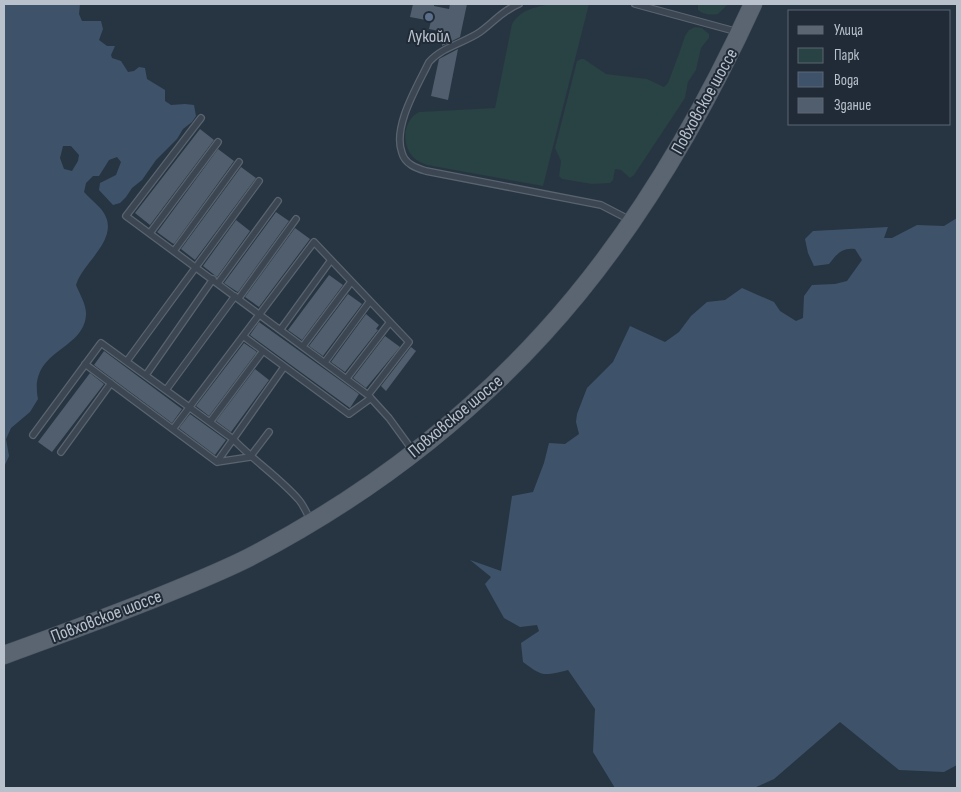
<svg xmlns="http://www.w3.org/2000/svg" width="961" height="792" font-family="'Sofia Sans Condensed',sans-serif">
<rect width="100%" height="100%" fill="#273542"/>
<path fill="#294243" d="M550,4H589L543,186L427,165C422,163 417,161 413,157C401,144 403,120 419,112L495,108L512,24C520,10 535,7 550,4Z
M698,4H728L718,14C710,15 704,15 698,10Z
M695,27L702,28L709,34V38L701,48L696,70L688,82L685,98L634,175L630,178L621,170L615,169L613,180L610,183L592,184L562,179L559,176L561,161L555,148L577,61L581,59H584L606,74L647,79L664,87L668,83L680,51L685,36L689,30Z"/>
<path fill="#3e536a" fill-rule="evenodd" d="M4,4H80L79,14L82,21H101L103,29L99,40L107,46H115L111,55L112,58L121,61L128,72L134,71L139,67L145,68L147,79L165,90V101L171,105L185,104L194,105L196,116L192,122L183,129L177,139L156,160L142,180L132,188L126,197L120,203L113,205L99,190L100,183L116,175L121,162L117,157L109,160L99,176H93L86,183L84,192C89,198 96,203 101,209C124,237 83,261 76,285C80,295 86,304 86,314C85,351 28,349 38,399L30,412L11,428L6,439L9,456L4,467ZM63,146H71L79,155L78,161L72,171L64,169L60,158Z
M957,218V765L944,772L899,770L840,722L774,779L754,788H615L593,752L595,709L568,670C543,676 543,677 523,662L521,643L539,631L537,625L520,627L504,618L485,584L491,577L470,560L501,571L512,496L533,492L544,463L549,443L565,444L579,434L576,422L577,414L587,388L613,362L630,326L665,342L679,332L691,316L707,302L725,300L742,288L774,302L780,311L796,321L803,318L804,296L812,285L835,284L847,281L862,260L855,249C842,247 837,254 829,264L814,266L808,253L805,239L813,231L888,227L884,238H892L917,225L944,226Z"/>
<path fill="#505e6d" d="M413,4H434V6L449,9L450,4H467L460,37L442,46L444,32L429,29L431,21L410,17Z
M458,49L448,100L431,96L439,59Z
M200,129L214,140L150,225L135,213Z
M218,149L234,161L174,244L172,243L157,232L158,231Z
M241,167L256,178L195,260L181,249Z
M276,212L289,221L238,292L236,291L224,283Z
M236,220L250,231L217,277L203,266Z
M295,228L310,239L259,307L245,297Z
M329,275L343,285L302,340L288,330Z
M348,294L362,304L323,356L309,346Z
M366,314L379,325L376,329L378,330L345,372L331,362Z
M259,322L359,394L350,408L250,335Z
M385,336L400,347L366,388L353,378Z
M244,343L257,352L209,416L196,406Z
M411,347L416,351L386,391L381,386Z
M104,351L182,409L172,423L94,365Z
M255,369L269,380L231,432L216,421Z
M90,373L104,384L52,452L38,442Z
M190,414L226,440L215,455L179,428Z"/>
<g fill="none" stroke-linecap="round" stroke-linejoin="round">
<defs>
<path id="service" d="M519,4C503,10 494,22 480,32C464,43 442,47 429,62C418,85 392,127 402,153C405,164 416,168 426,171L601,205L630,220
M635,4L738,32
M201,118L126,216L368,395L389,418L413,451
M150,233L218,142
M174,251L239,162
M218,283L278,201
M239,298L296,219
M281,329L331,260
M243,336L349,414L371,398
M303,346L351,282
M127,361L259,181
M325,362L370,301
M85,364L217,462L250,457L269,432
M146,375L213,279
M347,378L390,322
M166,390L235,296
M210,422L263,351
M173,429L314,242L409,342L368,395
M33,435L101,343L233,439C253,460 280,478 299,500C304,506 307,514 311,521
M61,452L111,383
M217,462L284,367"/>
<path id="primary" d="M4,655C59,635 114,615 168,593C195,582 222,571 248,558C358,501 460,425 543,334C632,237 699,122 753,4"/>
</defs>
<use href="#service" stroke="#5a646f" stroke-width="8"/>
<use href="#primary" stroke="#48525e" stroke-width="19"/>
<use href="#service" stroke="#3c4652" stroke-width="5.5"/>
<use href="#primary" stroke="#5a6571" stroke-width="18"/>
</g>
<circle fill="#5c6f8a" stroke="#202b37" stroke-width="2" cx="429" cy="17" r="5"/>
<g text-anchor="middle" stroke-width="4" stroke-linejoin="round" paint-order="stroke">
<g font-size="18" fill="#b9c1cc" stroke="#202b37">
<text x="429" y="42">Лукойл</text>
</g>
<g font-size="18" fill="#b9c1cc" stroke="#202b37">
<text transform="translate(704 101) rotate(-61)" y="6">Повховское шоссе</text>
<text transform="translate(455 416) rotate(-40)" y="6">Повховское шоссе</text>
<text transform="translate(106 616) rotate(-21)" y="6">Повховское шоссе</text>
</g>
</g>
<rect width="961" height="792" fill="none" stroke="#b9c1cc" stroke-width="10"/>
<rect x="788" y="10" width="162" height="115" fill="#202b37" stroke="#5d6773"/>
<rect x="798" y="26" width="25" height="8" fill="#5a6571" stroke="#5d6773"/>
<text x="834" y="35" font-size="15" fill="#b9c1cc">Улица</text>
<rect x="798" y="48" width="25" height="15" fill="#294243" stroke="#5d6773"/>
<text x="834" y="60" font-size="15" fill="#b9c1cc">Парк</text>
<rect x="798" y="72" width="25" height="15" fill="#3e536a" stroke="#5d6773"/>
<text x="834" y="85" font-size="15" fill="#b9c1cc">Вода</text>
<rect x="798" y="98" width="25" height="15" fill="#505e6d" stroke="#5d6773"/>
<text x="834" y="110" font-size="15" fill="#b9c1cc">Здание</text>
</svg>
